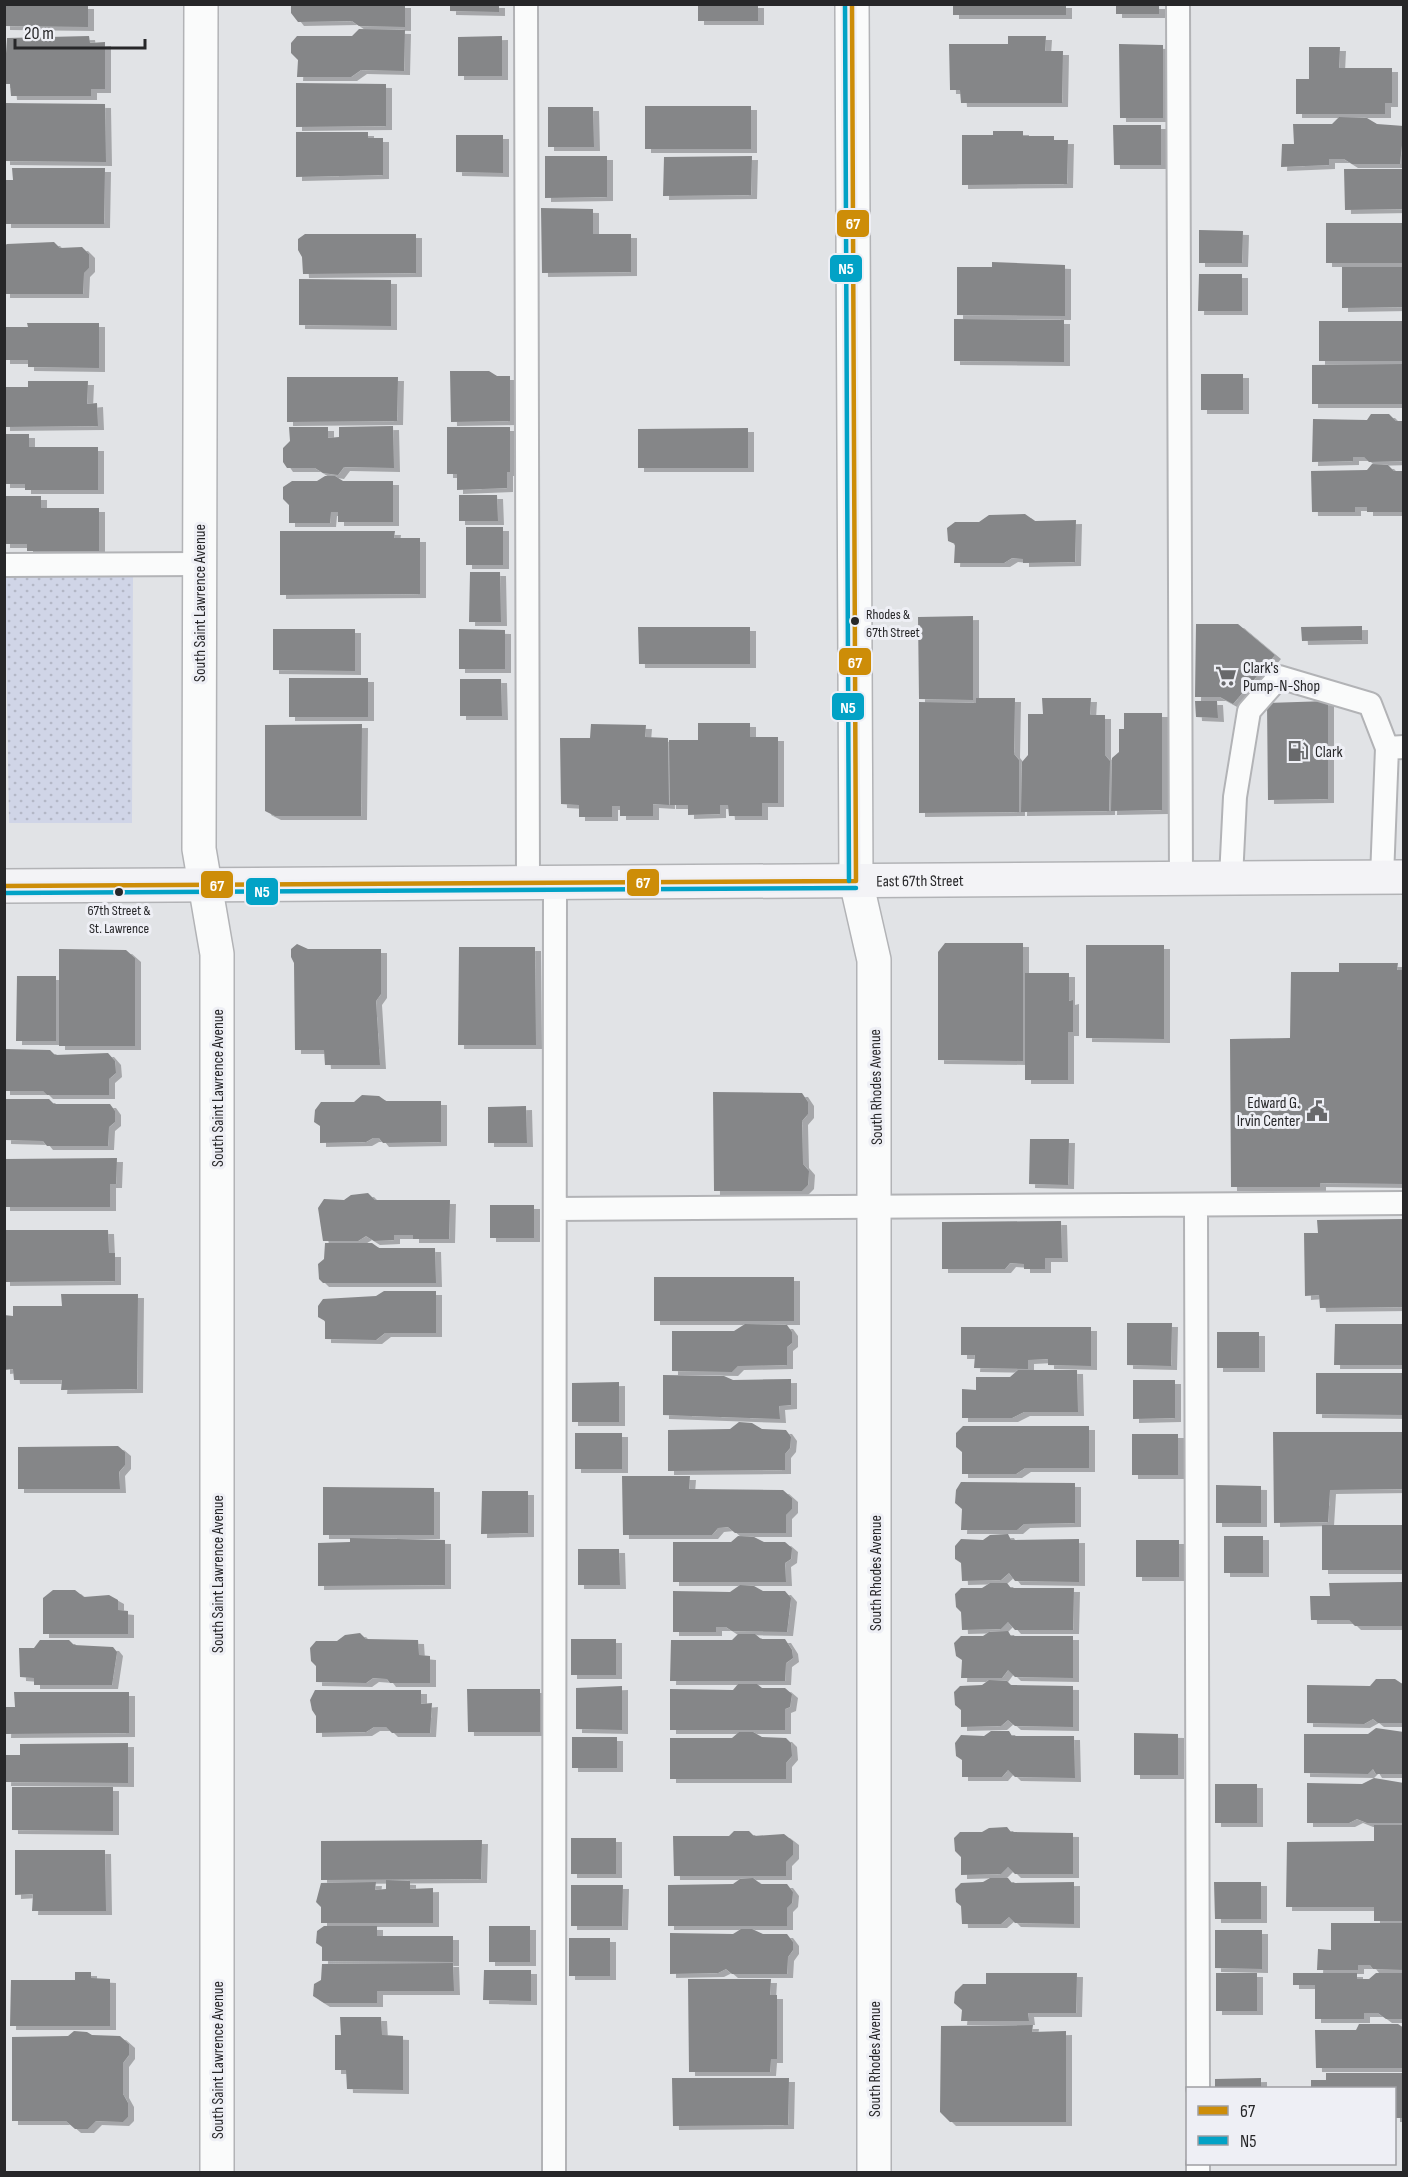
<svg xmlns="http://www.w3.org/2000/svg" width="1408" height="2177" font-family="'Sofia Sans Condensed',sans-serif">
<defs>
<pattern id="grass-dots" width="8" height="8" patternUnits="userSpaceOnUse" patternTransform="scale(1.5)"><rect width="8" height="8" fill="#d0d5e7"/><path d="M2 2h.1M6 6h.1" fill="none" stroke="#b3b7c6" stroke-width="1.8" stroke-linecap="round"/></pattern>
<filter id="shadow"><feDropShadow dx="6" dy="4" stdDeviation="0" flood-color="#0004"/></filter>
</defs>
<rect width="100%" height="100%" fill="#e1e3e6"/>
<path fill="url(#grass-dots)" d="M133,576L132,823H9L5,577Z"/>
<path fill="#858688" filter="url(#shadow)" d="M291,4H405V27L359,26L352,21L298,22L291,13Z
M450,4H499V12L450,11Z
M698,4H758V21H698Z
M953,4H1066V15H953Z
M4,5H88V27L4,26Z
M1116,5H1159V14H1116Z
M359,29L405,30L404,71L361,70L351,77H297L298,60L291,53V43L297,36H352Z
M89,36L90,43L105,42V89H91V96H11L10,84H4L7,38Z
M502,36V76H458V37Z
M1008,36H1046L1045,51H1063L1062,103H961L960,90H950L949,44H1008Z
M1119,44L1163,45V118H1120Z
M1309,47H1340L1339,68H1392V103H1385V114H1296V79H1309Z
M296,83L386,84V126L296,127Z
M4,103L105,104L106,162L4,161Z
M645,106H751V149H645Z
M548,107H593L594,147H548Z
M1339,117L1367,118L1377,124L1404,126L1400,164H1352L1344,159H1329V165L1281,167L1282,144H1294L1293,124H1332Z
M1113,125H1161V165H1114Z
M993,131H1023V136H1054V140H1068L1067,184L962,185V135H993Z
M296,132H368V138H383V175L296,177Z
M456,135H503V173L456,172Z
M545,156H607V197L545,198Z
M752,156L751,195L663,196L664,157Z
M12,168H105L104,224H5V180H13Z
M1344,169H1404V209L1345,210Z
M541,208L593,209V234H631V272L542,273Z
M1326,223H1404V263H1326Z
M1199,230L1243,231L1242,263H1199Z
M305,234H416V273L303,274L302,257L298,250V239Z
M54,242L60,248L82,247L89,254V268L84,273L83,294H4V246L7,244Z
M992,262L1065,265V316L957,315V267H992Z
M1342,267H1404V307L1342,308Z
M1199,274H1242V311H1198Z
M299,279L391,280V326L299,325Z
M954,319L1064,320V362L954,361Z
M1319,321H1404V361H1319Z
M27,323H99V368L28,367V360H4V327H28Z
M1404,364V404H1312V365Z
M450,371H489L497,376H510V421L451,422Z
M1201,374H1243V410H1201Z
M287,377H398L397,421L287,422Z
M28,381H88L87,404L97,403L98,426L4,427V387H28Z
M1371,414H1389L1396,421H1404V461L1369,462L1364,457H1353V461L1312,462L1313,419L1367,420Z
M393,426L394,468L344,467L338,475L323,473L315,468H287L283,462V448L290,441L289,427H328V438L339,437V427Z
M447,427H510V472H507V488L457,490V474H447Z
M748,428V468H638V429Z
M4,434H29V447H98V490H25V484H4Z
M1372,464L1388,465L1394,471H1404V512H1367V507H1355V512H1312L1311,471L1367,470Z
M325,476H335L343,481H393V522H338V512H331L330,523H289V505L283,499V487L292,481H317Z
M459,495H497L498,521H459Z
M4,496H41V508H99V551H27V544H4Z
M1025,514L1035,521L1076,520L1075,562L1023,563V559L1012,558L1004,563H954L955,544L948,541L947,528L955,522H979L989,515Z
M466,527H503V565H466Z
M280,531H395L394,538H420V594L280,595Z
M470,572H500L501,622H469Z
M973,616V700L919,699L918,617Z
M1196,624H1238L1275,655L1233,704L1220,697H1195Z
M1362,626V640L1302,641L1301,627Z
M638,627H750V664H639Z
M273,629H355V671L273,670Z
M459,629L505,630V669H459Z
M289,678H368V717H289Z
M460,679H501L502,716H460Z
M976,698H1015L1014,754L1019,760V812L919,813V702L976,703Z
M1042,698H1091L1090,715H1105V755L1110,761L1109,811L1021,812L1022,762L1028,755V714H1043Z
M1195,701H1217L1218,718L1196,717Z
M1328,701V799L1268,800L1267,703Z
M1124,713H1162V810L1111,811L1112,758L1119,752V729H1124Z
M698,723H750V737H778V803H762V816H729L728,805H720V814L688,815V805H670L669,740H698Z
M362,724L361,816H275L265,811V725Z
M591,724L646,725L645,737L668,738L669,805L653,804V816H620V806H612V817H579V805L561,804L560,738H590Z
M945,943H1023V1061L938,1060V952Z
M297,944L308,949H381V994L376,1001L380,1065H325L324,1050H295L294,963L291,957V949Z
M1086,945H1164V1039L1086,1038Z
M459,947H535L536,1045H458Z
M59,949L126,950L135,958V1046H59Z
M1339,963H1398L1397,970H1404V1184L1320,1183V1187H1231L1230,1039L1290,1038L1291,972H1339Z
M1025,973H1069V1001L1073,1000V1032H1068V1080H1025Z
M17,976H56V1041H16Z
M4,1049L50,1050L55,1055L108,1053L115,1061L116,1073L109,1079V1095H47L43,1091H4Z
M713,1092L802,1093L808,1102V1114L802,1121L803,1164L809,1171L808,1185L802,1191H714Z
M362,1095L379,1096L386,1101H441V1142L383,1143L379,1138H373L366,1142L320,1143V1126L314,1122L315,1110L321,1102H354Z
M5,1099H49L54,1104H110L115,1111V1122L109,1127L108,1146H47L43,1141L5,1140Z
M526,1106L527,1143H488V1107Z
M1030,1139H1069L1068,1185L1029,1184Z
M117,1158L116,1184H110V1207H4V1159Z
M368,1193L375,1200H450L449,1239H413V1235H394V1240L374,1241L366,1236L358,1241H323L318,1208L324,1199L344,1200L351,1195Z
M490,1205H534V1238H490Z
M1404,1219V1307L1320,1308L1319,1295L1305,1296L1304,1233H1318L1317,1220Z
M1061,1221L1062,1258H1045V1269H1024V1264L1010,1263L1005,1269H942V1222Z
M4,1230H108L109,1253H115V1281L4,1282Z
M325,1243H372L379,1248H435L436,1283H323L319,1279L318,1264L324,1259Z
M654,1277H794V1321H654Z
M384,1291H436V1333H385L376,1340L325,1339V1321L318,1317V1306L323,1299L376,1296Z
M61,1294H138L137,1389L61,1390L62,1380H14L13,1369L4,1370V1315L13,1316V1306H62Z
M1127,1323H1172L1171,1366L1127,1365Z
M745,1324L787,1325L792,1332V1343L787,1347V1365L738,1366L732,1372L672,1371V1331H734Z
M1335,1324H1404V1365H1334Z
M961,1327H1091V1366L1048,1365V1359L1028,1360V1369L974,1368L975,1355H961Z
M1217,1332H1259V1368H1217Z
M1018,1370H1077L1078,1412H1024L1012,1418H962V1389L976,1390V1377H1010Z
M1316,1373H1404V1415L1316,1414Z
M663,1375L724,1376L733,1380L791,1379V1405L779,1406L780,1419L663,1415Z
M1133,1380H1175V1418L1133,1419Z
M619,1382V1422H572V1383Z
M739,1422L752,1423L762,1429L786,1430L791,1437L790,1448L785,1454V1470L668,1471V1430L730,1429Z
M963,1426H1089V1468H1025L1016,1474H962V1452L956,1447V1433Z
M1273,1432H1404V1489L1330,1490L1328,1522L1274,1523Z
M575,1433H622V1469H575Z
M1132,1434H1178V1475H1132Z
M118,1446L125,1452V1465L119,1472L120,1489H18V1447Z
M622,1476H690L689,1489L783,1490L792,1498V1509L786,1515V1533H735L728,1527L718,1528L712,1535H623Z
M961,1482L1075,1483V1523L1024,1524L1017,1530H961L962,1509L955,1503L956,1490Z
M1216,1485L1261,1486V1523H1216Z
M323,1487L434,1488V1535H323Z
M482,1491H528V1533L481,1534Z
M1322,1525H1404V1570H1322Z
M1008,1534L1011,1540L1079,1539V1582L1015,1581L1009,1573L1001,1580L962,1581L961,1563L955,1559V1546L961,1539L983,1540L990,1535Z
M738,1536L754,1537L764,1542H785L792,1548L791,1559L785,1563L786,1582H673V1542H731Z
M1224,1536H1263V1573H1224Z
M350,1538L445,1540V1585L318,1586V1543L350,1542Z
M1136,1540H1179V1577H1136Z
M578,1549H619L620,1585H578Z
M1404,1582V1626H1355L1349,1620H1311L1310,1596H1330L1329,1583Z
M990,1583H1007L1011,1588H1074L1073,1630H1015L1008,1622L1001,1629L962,1630L961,1612L956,1607L955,1594L961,1588H982Z
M740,1585L754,1586L763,1591H785L791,1598L787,1632L732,1631L726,1627H716V1632H673V1591L730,1592Z
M53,1590H75L84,1597L109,1595L118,1600V1610L128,1611V1634H43V1598Z
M1008,1631L1011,1636H1073V1678L1015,1677L1008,1670L1002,1678H961L962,1660L956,1656L954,1643L961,1636H983L989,1632Z
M360,1633L366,1639L418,1640L419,1655L430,1656V1683H390L387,1679L373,1678L366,1683L316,1682V1666L311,1661L310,1648L316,1641H337L345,1635Z
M738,1634H755L761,1639H785L792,1650L793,1658L786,1663L785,1681H670L671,1640H732Z
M571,1639H616V1675H571Z
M40,1640H69L74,1645L113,1647L117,1652L112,1685H34V1678L20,1677L19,1648H34Z
M1376,1679H1395L1404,1685V1723H1378L1373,1719L1364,1724L1307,1723V1685L1370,1686Z
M989,1680L1007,1681L1011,1685L1073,1686V1727L1015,1726L1008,1720L1001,1726L961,1727V1710L955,1705L954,1692L960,1686L982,1685Z
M738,1684H757L762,1688H785L792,1694L790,1707L785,1709V1730H670V1689L733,1690Z
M622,1686V1730L576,1729V1688Z
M467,1689H540V1732H468Z
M315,1690H421V1704L432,1703L430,1733H392L386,1727H374L366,1732L316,1733V1716L312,1710L310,1700Z
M14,1692H129V1733L5,1734L6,1707H15Z
M1376,1728L1404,1732V1774H1376L1373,1769L1368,1774L1304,1773V1734H1368Z
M991,1731H1009L1012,1736H1074L1075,1778L1015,1777L1008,1770L1002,1777H962V1760L956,1756L955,1743L961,1735L984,1736Z
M739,1732H753L762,1737L786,1738L791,1743L792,1756L786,1763V1779H670V1738H732Z
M1134,1733L1178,1734V1775H1134Z
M572,1737H617V1768H572Z
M128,1743V1783L5,1782L6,1755H20V1744Z
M1374,1778L1404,1783V1823H1367L1357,1819L1349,1823H1307V1783L1362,1784Z
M1215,1784H1257V1823H1215Z
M12,1787H113V1831L12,1830Z
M1374,1825H1404V1921H1374V1907H1286L1287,1842L1374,1841Z
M1007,1827L1011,1832L1073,1833V1874H1015L1008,1867L1001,1874L961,1875V1857L955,1851L954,1838L960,1832H982L989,1828Z
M734,1831H749L754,1836L784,1834L793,1841V1855L786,1862V1876H674L673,1836H729Z
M571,1838H616V1874H571Z
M482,1840L481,1879L321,1880V1841Z
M15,1850H105L106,1911H32L33,1894L15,1895Z
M753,1878L761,1884H787L793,1892L792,1903L787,1908V1926H668V1885L733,1884L740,1879Z
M990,1878H1008L1012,1883L1074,1882V1924L1015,1923L1009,1917L1001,1924H962L961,1906L956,1902L955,1889L961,1883L983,1882Z
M386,1880L410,1881V1889L433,1888V1923H321V1907L316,1902L321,1883L376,1882L375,1890L386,1889Z
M1214,1882H1261V1919H1215Z
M571,1885H623L622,1926H571Z
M1331,1923H1404V1970L1373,1969L1370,1965H1358V1970H1317L1318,1949L1331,1950Z
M324,1926H377V1936H453V1962L322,1961V1947L316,1943L317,1931Z
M489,1926H530V1962H489Z
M741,1929H752L763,1934H787L793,1942V1950L788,1957L787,1974H732L726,1969L718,1973L670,1974V1933L733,1934Z
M1215,1930H1262V1969L1215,1968Z
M569,1938H610V1976H569Z
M453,1963L454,1991H377V2003H324L313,1996L314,1984L321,1980L322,1964Z
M484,1970H531V2001L483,2000Z
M75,1972H91V1978L110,1979V2026H10L11,1980H75Z
M986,1973H1077L1076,2013H1028L1029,2021H961L962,2010L954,2003L955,1992L963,1984H986Z
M1216,1973H1257V2011H1216Z
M1293,1973H1357V1979H1369L1376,1973H1404V2019H1386L1378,2013H1364V2019H1315V1985H1293Z
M688,1979H771L770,1995H777V2059H771L770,2072H689Z
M340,2017H381L382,2035L403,2036V2090L347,2089L346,2070H335V2035H341Z
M1359,2024H1398L1404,2028V2068H1316L1315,2030H1356Z
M1033,2025L1032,2032L1066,2031V2122H950L940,2112L941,2026Z
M74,2031L87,2032L92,2035L120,2036L129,2044V2055L123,2063V2094L128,2103V2117L123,2122L96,2121L88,2129H75L66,2121H12V2037L68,2036Z
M1326,2073H1404V2118H1394V2088H1311V2080H1326Z
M672,2078H789L788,2125L673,2126Z
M1261,2078V2088H1215V2079Z"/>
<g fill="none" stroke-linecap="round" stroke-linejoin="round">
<defs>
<path id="lane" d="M526,4L528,882
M1178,4L1181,879
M4,565L199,564
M1382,877L1387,748L1404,747
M1231,878L1235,797L1249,711L1279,677L1370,704L1387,748
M1196,1205L1198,2088
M555,1209L1404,1203
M554,2172L555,882
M1198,2172V2164"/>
<path id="street" d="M201,4L199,849L217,954V2172
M852,4L856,881L874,960V2172"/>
<g id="secondary">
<path id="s1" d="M4,886L1404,877"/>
</g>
</defs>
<use href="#lane" stroke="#b2b3b6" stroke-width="26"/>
<use href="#street" stroke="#b2b3b6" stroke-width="36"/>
<use href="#secondary" stroke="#b2b3b6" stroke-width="36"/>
<use href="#lane" stroke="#fafbfb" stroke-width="22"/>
<use href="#street" stroke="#fafbfb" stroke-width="33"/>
<use href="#secondary" stroke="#f3f3f6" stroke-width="33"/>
<defs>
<path id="bus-1" d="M852,4L856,881
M4,886L856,881"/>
<path id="bus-2" d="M845,4L849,881
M4,893L856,888"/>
</defs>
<use href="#bus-1" stroke="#eeeff5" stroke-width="9"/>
<use href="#bus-2" stroke="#eeeff5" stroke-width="9"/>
<use href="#bus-1" stroke="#cd8d08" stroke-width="4.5"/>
<use href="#bus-2" stroke="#02a2c6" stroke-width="4.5"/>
</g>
<defs>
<symbol id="supermarket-bare" viewBox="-9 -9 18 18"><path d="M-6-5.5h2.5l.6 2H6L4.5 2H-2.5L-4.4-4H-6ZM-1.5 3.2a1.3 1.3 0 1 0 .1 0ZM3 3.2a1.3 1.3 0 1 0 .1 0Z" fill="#68696b" stroke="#eeeff5" stroke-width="2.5" paint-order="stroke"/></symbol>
<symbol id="fuel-bare" viewBox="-9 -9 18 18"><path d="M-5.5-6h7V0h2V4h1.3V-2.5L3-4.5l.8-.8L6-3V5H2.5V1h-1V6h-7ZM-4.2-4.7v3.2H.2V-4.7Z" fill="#68696b" stroke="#eeeff5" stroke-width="2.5" paint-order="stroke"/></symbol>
<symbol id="civic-bare" viewBox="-9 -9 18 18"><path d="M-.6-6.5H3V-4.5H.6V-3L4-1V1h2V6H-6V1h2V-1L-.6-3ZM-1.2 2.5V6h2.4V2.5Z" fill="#68696b" stroke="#eeeff5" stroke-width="2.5" paint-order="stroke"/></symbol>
</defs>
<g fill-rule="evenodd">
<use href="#supermarket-bare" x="1211" y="661" width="30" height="30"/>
<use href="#fuel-bare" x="1283" y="736" width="30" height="30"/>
<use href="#civic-bare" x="1302" y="1096" width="30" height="30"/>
</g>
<g fill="#272729" stroke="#eeeff5" stroke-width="2">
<circle cx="855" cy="621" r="5"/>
<circle cx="119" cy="892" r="5"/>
</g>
<g text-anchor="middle" stroke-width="6" stroke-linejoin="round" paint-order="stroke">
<g font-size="14" fill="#272729" stroke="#eeeff5" text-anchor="start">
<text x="866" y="619">Rhodes &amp;<tspan x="866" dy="18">67th Street</tspan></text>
<text x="119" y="915" text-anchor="middle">67th Street &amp;<tspan x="119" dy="18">St. Lawrence</tspan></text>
</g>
<g font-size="16" fill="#272729" stroke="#eeeff5">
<text transform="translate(199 603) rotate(-90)" y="6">South Saint Lawrence Avenue</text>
<text dy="6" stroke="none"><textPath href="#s1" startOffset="916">East 67th Street</textPath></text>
<text transform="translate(875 1087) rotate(-91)" y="6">South Rhodes Avenue</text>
<text transform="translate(217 1088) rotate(-90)" y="6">South Saint Lawrence Avenue</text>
<text transform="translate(875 1573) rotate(-90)" y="6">South Rhodes Avenue</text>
<text transform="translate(217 1574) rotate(-90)" y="6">South Saint Lawrence Avenue</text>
<text transform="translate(874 2059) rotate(-90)" y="6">South Rhodes Avenue</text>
<text transform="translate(217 2060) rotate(-90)" y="6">South Saint Lawrence Avenue</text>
</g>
<g font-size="16" fill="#272729" stroke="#eeeff5" text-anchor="start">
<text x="1243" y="673">Clark's<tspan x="1243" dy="18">Pump-N-Shop</tspan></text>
<text x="1315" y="757">Clark</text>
<text x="1300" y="1108" text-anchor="end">Edward G.<tspan x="1300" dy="18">Irvin Center</tspan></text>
</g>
</g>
<g stroke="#eeeff5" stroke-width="2">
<rect x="836" y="209" width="34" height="29" rx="6" fill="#cd8d08"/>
<rect x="829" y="254" width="34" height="29" rx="6" fill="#02a2c6"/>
<rect x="838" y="647" width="34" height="29" rx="6" fill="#cd8d08"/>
<rect x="831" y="692" width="34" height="29" rx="6" fill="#02a2c6"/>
<rect x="626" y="868" width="34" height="29" rx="6" fill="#cd8d08"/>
<rect x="200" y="870" width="34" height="29" rx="6" fill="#cd8d08"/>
<rect x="245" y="877" width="34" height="29" rx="6" fill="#02a2c6"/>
</g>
<g font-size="16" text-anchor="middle" font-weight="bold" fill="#fff">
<text x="853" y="229">67</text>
<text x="846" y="274">N5</text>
<text x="855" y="668">67</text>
<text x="848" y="713">N5</text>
<text x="643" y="888">67</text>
<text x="217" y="891">67</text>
<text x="262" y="897">N5</text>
</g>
<rect width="1408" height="2177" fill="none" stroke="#272729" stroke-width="12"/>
<rect x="1186" y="2087" width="210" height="78" fill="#eeeff5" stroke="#9e9fa3" stroke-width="1.5"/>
<rect x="1198" y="2106" width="30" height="9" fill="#cd8d08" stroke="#9e9fa3" stroke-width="1.5"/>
<text x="1240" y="2117" font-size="18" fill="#272729">67</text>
<rect x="1198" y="2136" width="30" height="9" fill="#02a2c6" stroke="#9e9fa3" stroke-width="1.5"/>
<text x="1240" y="2147" font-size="18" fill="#272729">N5</text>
<path d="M15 39v9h130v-9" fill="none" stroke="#272729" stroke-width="3"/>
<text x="24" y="39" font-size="18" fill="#272729" stroke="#eeeff5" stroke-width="4.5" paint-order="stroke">20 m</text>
</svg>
